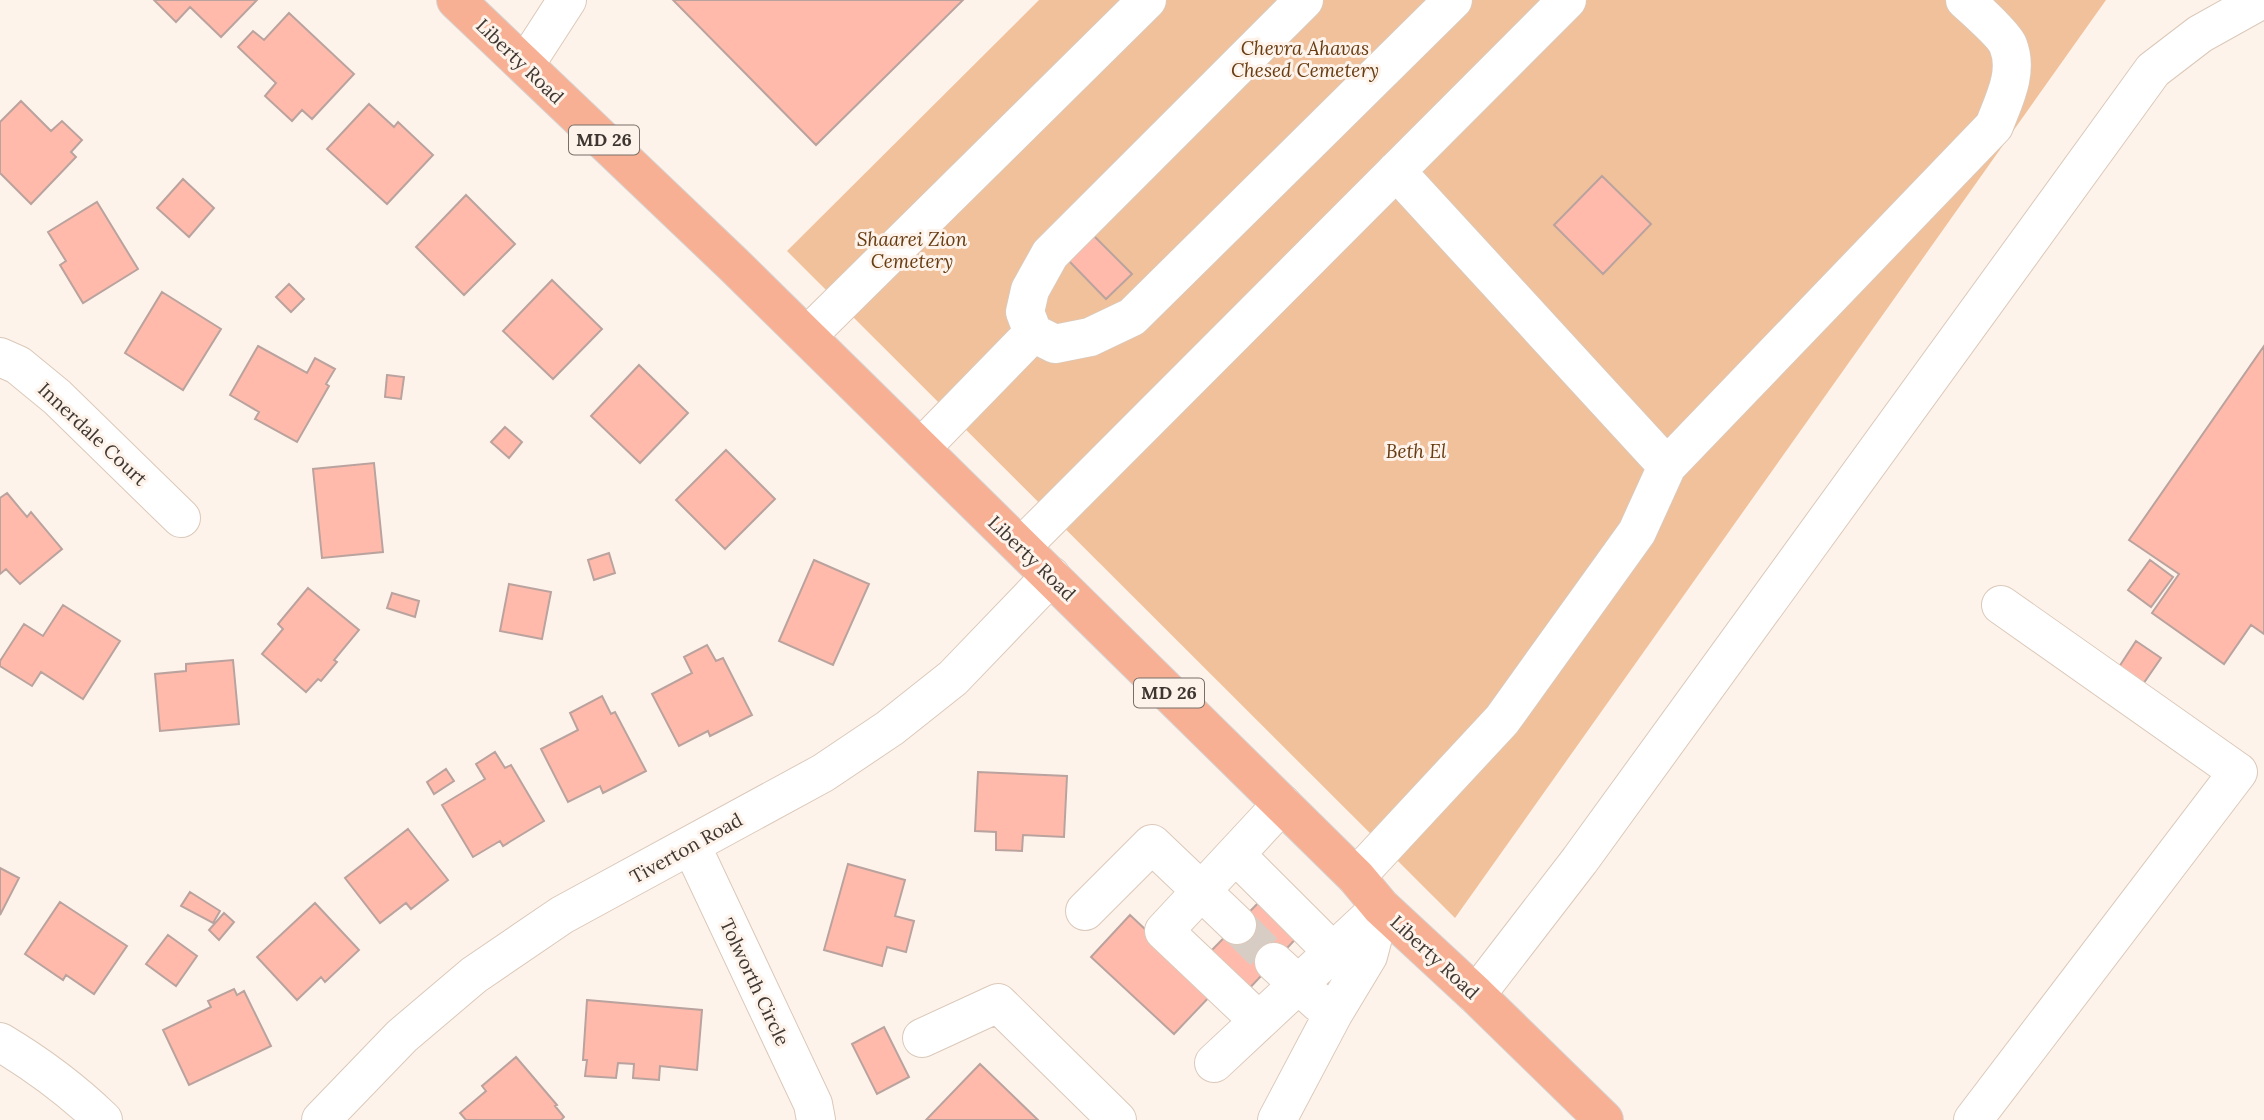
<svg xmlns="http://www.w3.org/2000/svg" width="2264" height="1120" font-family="Lora,serif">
<rect width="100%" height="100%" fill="#fef3ea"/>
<path fill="#f0c19b" d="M1039,0H2106L1455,918L787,251Z"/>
<path fill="#ffbaab" stroke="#baa39e" stroke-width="2" d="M154,0H257L221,37L190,7L176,22Z
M673,0H963L816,145Z
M289,13L354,74L312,119L302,110L292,121L265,96L276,83L238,47L253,31L264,40Z
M21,101L51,131L62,121L82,140L71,152L76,157L31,204L0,173V122Z
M369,104L394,127L398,122L433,155L387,204L327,149Z
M1602,176L1651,224L1603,274L1554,225Z
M183,179L214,208L189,237L157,208Z
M466,195L515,244L464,295L416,247Z
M97,202L138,269L83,303L60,265L66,261L48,232Z
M1094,236L1132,274L1106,299L1069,261Z
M552,280L602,329L553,379L503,331Z
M289,284L304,299L291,312L276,297Z
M162,292L221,329L183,390L125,353Z
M258,346L307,373L315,358L335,369L326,384L329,386L297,442L255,419L259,412L230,395Z
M2264,346V634L2251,625L2224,664L2152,613L2179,574L2129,540Z
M639,365L688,413L640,463L591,416Z
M387,375L404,377L401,399L385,397Z
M505,427L522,442L509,458L491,442Z
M726,450L775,499L725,549L676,500Z
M374,463L383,552L322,558L313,469Z
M7,493L27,517L31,512L62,549L20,584L6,569L0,574V498Z
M609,553L615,573L594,580L588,560Z
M814,560L869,584L833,665L779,641Z
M2150,560L2173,577L2151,607L2128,590Z
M509,584L551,592L542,639L500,631Z
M308,588L359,630L334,660L337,662L321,681L318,679L306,692L262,654L283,629L278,624Z
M392,593L419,601L415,617L387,608Z
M63,605L120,641L83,699L41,672L32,686L0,666V661L24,624L43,636Z
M2136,641L2161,658L2141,687L2117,670Z
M707,645L716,661L723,658L752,715L710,736L708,731L679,746L652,694L692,673L684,657Z
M233,660L239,724L160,731L155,674L186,671V664Z
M602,696L611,714L615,712L646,771L603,793L600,786L568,802L541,749L578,730L570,713Z
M495,752L505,768L511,765L544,821L503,846L500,841L473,857L442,805L485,779L476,764Z
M446,769L454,781L434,794L427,782Z
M978,772L1067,776L1064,837L1023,835L1022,851L996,850V832L975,831Z
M408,829L448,880L411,909L406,903L380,923L345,878Z
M848,864L905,880L895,916L914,921L906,952L887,947L882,966L824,950Z
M0,868L19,878L0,915Z
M190,892L220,911L213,923L181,906Z
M1267,894L1304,930L1245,993L1207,955Z
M60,902L127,946L94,994L66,975L63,980L25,954Z
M315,903L359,950L325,982L321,977L297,1000L257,957Z
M224,913L234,922L219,940L209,930Z
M1130,915L1213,993L1174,1034L1091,957Z
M168,935L197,956L176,986L146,964Z
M234,989L237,995L244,991L271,1046L189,1085L163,1030L211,1007L208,1001Z
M587,1000L702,1010L697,1070L660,1066L659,1080L633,1078L634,1064L618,1063L616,1078L585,1076L587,1060H583Z
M884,1027L909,1077L877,1094L852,1044Z
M516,1057L557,1105L555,1106L564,1117L561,1120H466L460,1113L486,1091L482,1086Z
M980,1064L1038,1120H926Z"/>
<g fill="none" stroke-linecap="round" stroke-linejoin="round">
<path stroke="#d8cdc5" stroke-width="38" stroke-dasharray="38 19" stroke-linecap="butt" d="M1237,925L1274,962"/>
<defs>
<path id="minor" d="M1304,0L1050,254L1030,290L1025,312L1033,333L1055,344L1090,337L1132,317L1453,0
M525,65L567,0
M1396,171L1667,466
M807,336L1147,0
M0,357L18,365L57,397L181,518
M921,448L1033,333
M1021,547L1567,0
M691,845L813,1104L816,1120
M1236,855L1333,952
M1356,877L1502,720L1637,532L1667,466L1994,126C2004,100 2019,72 2008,45C2004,35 1975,9 1965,0
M1085,911L1152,844L1237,925
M1274,962L1319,1003
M1476,995L1580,860L2153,70L2200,34L2261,0
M1259,1021L1164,931L1282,804
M922,1038L998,1003L1117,1120
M0,1042C37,1064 72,1090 103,1120
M1214,1063L1381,907
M321,1120L402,1036L474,975L562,915L823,773L890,728L953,678L1051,576
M1277,1120L1333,1014L1368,956L1381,907
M1973,1120L2238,772L2001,605"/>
<path id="major" d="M456,0L734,265L1356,877L1381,907L1476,995L1604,1120"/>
</defs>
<use href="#minor" stroke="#dbc9ba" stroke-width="40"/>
<use href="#major" stroke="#d5d3d2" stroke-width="40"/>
<use href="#minor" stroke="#fff" stroke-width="38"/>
<use href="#major" stroke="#f7b094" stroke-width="38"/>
</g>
<g text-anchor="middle" stroke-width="6" stroke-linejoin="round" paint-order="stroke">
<g fill="#fef3ea" stroke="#786f68" stroke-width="2">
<rect x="569" y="125.5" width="70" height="29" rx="5"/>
<rect x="1134" y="678.5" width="70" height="29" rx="5"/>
</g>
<g font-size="18" font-weight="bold" fill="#3e3631">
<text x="604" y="146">MD 26</text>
<text x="1169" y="699">MD 26</text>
</g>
<g font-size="19" font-style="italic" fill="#673c13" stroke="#fef3ea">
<text x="1305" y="55">Chevra Ahavas<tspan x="1305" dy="22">Chesed Cemetery</tspan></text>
<text x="912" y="246">Shaarei Zion<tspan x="912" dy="22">Cemetery</tspan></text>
<text x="1416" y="458">Beth El</text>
</g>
<g font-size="19" fill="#3e3631" stroke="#fef3ea">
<text transform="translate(520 61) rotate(44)" y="7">Liberty Road</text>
<text transform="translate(93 434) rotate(43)" y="7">Innerdale Court</text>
<text transform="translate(1032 558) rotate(44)" y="7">Liberty Road</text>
<text transform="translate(686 848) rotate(-29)" y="7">Tiverton Road</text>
<text transform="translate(1435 957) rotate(43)" y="7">Liberty Road</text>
<text transform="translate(755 982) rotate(65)" y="7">Tolworth Circle</text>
</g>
</g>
</svg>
